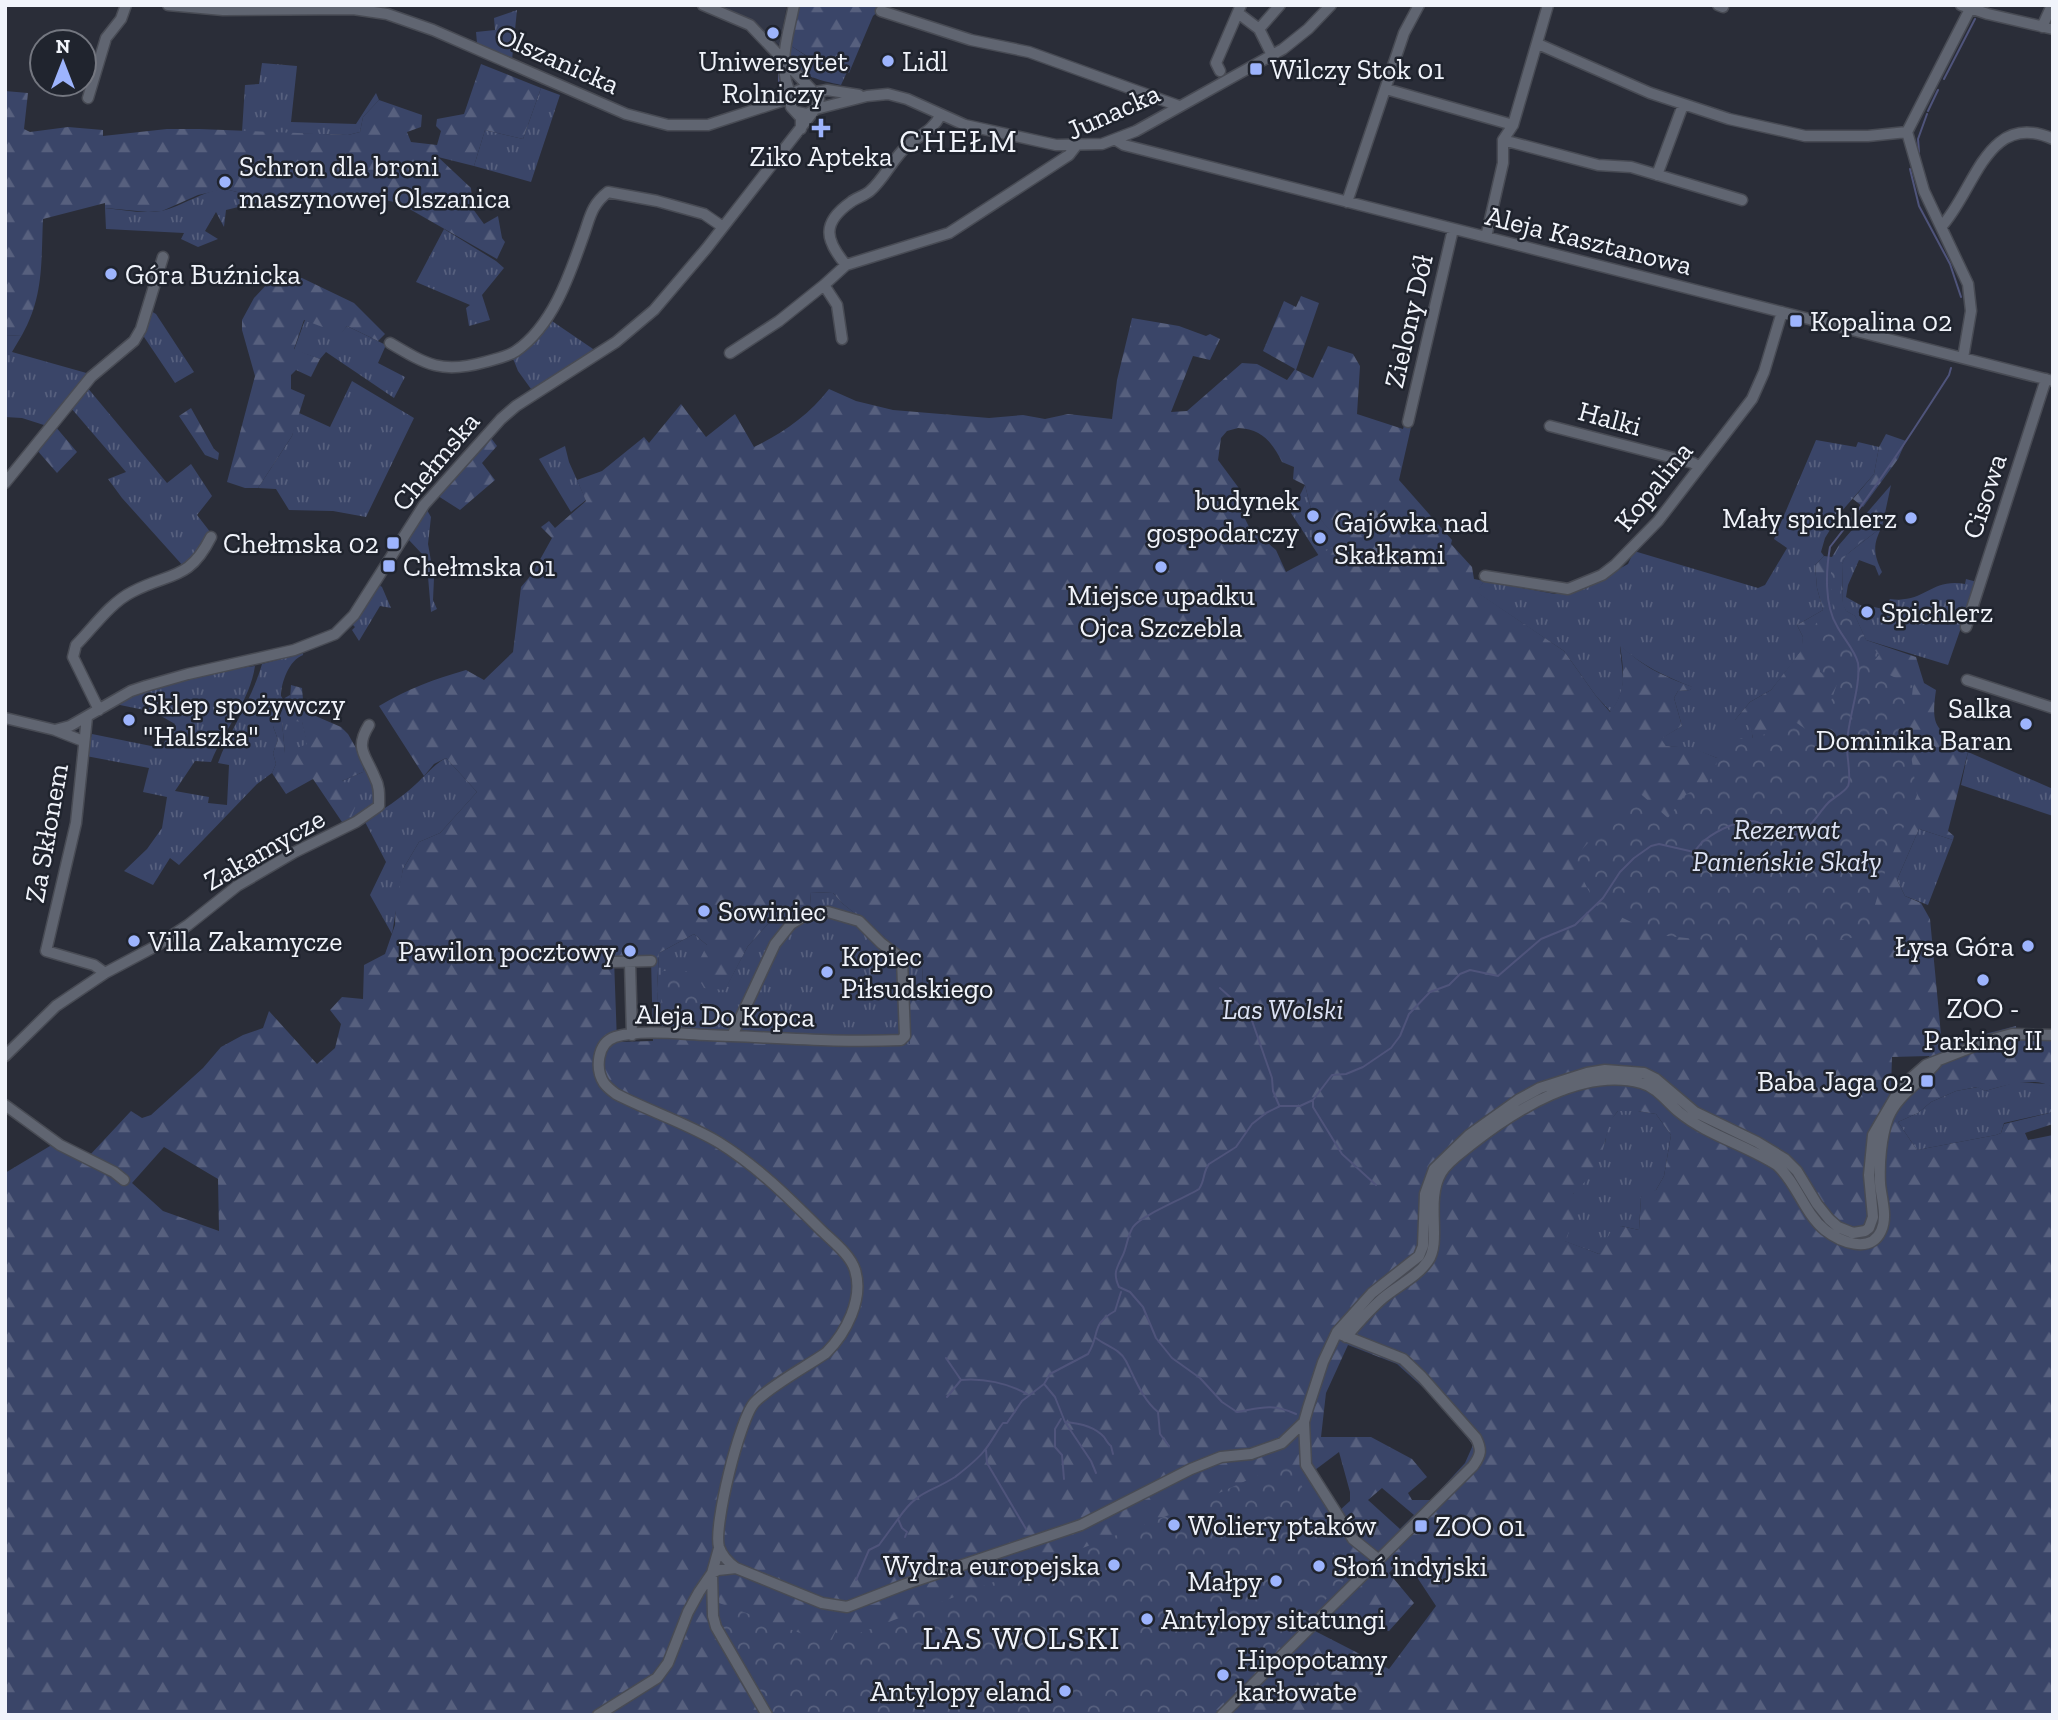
<svg xmlns="http://www.w3.org/2000/svg" width="2058" height="1720" font-family="'Zilla Slab',serif">
<defs>
<pattern id="grass-tufts" width="24" height="20" patternUnits="userSpaceOnUse" patternTransform="scale(1.75)"><rect width="24" height="20" fill="#3a4568"/><path d="M3 7l-1-3M5 7V3M7 7l1-3M15 17l-1-3M17 17v-4M19 17l1-3" fill="none" stroke="#57607e"/></pattern>
<pattern id="forest-firs" width="22" height="20" patternUnits="userSpaceOnUse" patternTransform="scale(1.75)"><rect width="22" height="20" fill="#3a4568"/><path d="M5 1l3.5 6h-7zM16 11l3.5 6h-7z" fill="#57607e"/></pattern>
<pattern id="park-crowns" width="20" height="18" patternUnits="userSpaceOnUse" patternTransform="scale(1.75)"><rect width="20" height="18" fill="#3a4568"/><path d="M2 6a3 3 0 1 1 6 0M12 15a3 3 0 1 1 6 0" fill="none" stroke="#57607e"/></pattern>
</defs>
<rect width="100%" height="100%" fill="#2a2d38"/>
<path fill="#323747" d="M719,5H787L779,45L753,21Z"/>
<path fill="url(#grass-tufts)" d="M517,10L512,60L477,43L476,32L495,30L494,18Z
M791,46L811,59L834,60L847,72L841,85C819,80 804,77 788,61Z
M262,63L297,66L291,122L356,124L376,93L379,100L363,117L360,132L348,135L242,132L245,85L259,84Z
M541,88L560,95L531,182L474,166L485,130L523,139Z
M225,189L261,198L259,202L226,210L224,227L216,212L205,231L218,239L198,247L181,239L184,233L106,229L105,208C123,210 143,214 161,211C184,206 201,191 225,189Z
M444,229L496,261L504,268L482,295L490,320L469,326L466,308L470,305L416,282Z
M151,311L156,314L194,372L175,383L142,334Z
M549,319L596,351L531,389L518,371L512,356Z
M305,320L341,333L347,326L386,345L378,363L405,377L394,398L326,352L320,359L294,350Z
M22,335L12,352L90,374L47,426L22,418L5,417V360L7,354L5,353V336Z
M352,381L414,418L366,517L333,511L289,510L276,489L258,488L292,436L297,412L330,427Z
M86,386L167,483L191,464L212,496L197,515L211,533L198,556L184,567L122,498L108,479L126,472L71,408Z
M1816,440L1856,447L1858,442L1879,447L1874,474L1841,512L1825,538L1821,552L1824,556L1815,565L1817,588L1823,610L1797,625L1803,637L1802,651L1771,690L1750,702L1735,720L1751,726L1753,739H1731L1717,758L1691,748L1666,746L1660,739L1682,726L1674,698L1678,691L1690,690L1692,687C1665,676 1642,666 1620,646C1622,677 1629,685 1611,712L1596,696L1564,651L1476,592L1484,581L1555,594L1583,589L1628,564L1634,551L1758,588L1765,585L1787,548L1774,539Z
M565,446L569,462L586,500L571,512L539,459Z
M1305,485L1311,509L1342,543L1319,556L1291,513Z
M427,510L431,517L428,544L434,578L433,600L437,609L431,612L427,565L423,555L408,539Z
M1882,527C1872,545 1874,555 1882,572L1879,576L1875,566L1859,560L1848,585L1846,597L1862,606L1859,616L1871,619L1874,607L1883,609L1890,599C1925,604 1930,578 1965,584L1966,579L1977,582L1948,665L1866,640L1855,616L1846,611L1843,605L1842,564L1846,555Z
M379,585L382,587L391,608L380,606L359,641L352,630L355,627L352,624Z
M303,653V655C289,660 281,683 281,696L283,699L290,695L289,713L302,721L308,745L285,754L282,722L273,726L278,740L273,753L276,764L272,773L257,784L179,865L170,858L153,885L124,871L147,849L162,828L167,797L143,792L149,768L86,756L92,734L161,748L175,724L154,712L120,705L119,702C164,681 205,673 255,666C250,701 224,730 211,762L195,761L175,791L209,797L208,803L227,805L229,765L218,763C230,729 252,700 262,664Z
M1968,752L2053,789V816L1961,785Z
M446,758L477,792L440,833L419,842L403,869L392,934L370,895L386,862L364,820C383,810 400,799 416,784C426,775 433,765 446,758Z
M364,762L375,778L379,801L348,824L342,781L363,772Z
M1919,829L1953,840L1928,905L1905,896L1897,880Z
M810,892L833,893L843,904L922,965L923,986L911,1044L659,1037L657,988L659,953L694,934L707,945L725,989L748,946L777,914L811,905Z
M2017,1082L2048,1084L2053,1088V1112L2004,1123L2001,1133L1996,1135L1917,1150L1898,1122L1918,1113L1931,1102L1956,1091L1978,1087L1985,1091Z
M1618,1111H1638L1656,1114L1671,1135L1664,1176L1656,1190L1641,1197L1639,1230L1621,1226L1599,1254L1564,1241L1573,1220V1194L1605,1143L1608,1123Z"/>
<path fill="url(#forest-firs)" fill-rule="evenodd" d="M796,5H879L882,8L873,16L849,73L834,60L812,59L791,46Z
M481,64L541,88L523,139L485,130L474,166L438,157L471,188L473,209L484,224L498,216L502,238L505,242L497,259L399,203L380,199L352,197L307,201L261,198L225,189L198,195L162,211L148,212L105,208V203L43,219C41,262 44,296 22,335L5,336V91L28,93L24,129L30,132L68,127L103,130V136L167,129H199L348,135L360,132L363,117L379,100L422,115L421,127L407,132L411,142L437,145L441,131L436,126L437,119L464,114Z
M286,277L302,278L354,303L385,334L378,341L347,326L341,334L304,320L294,349L320,359L311,377L296,370L291,375V389L305,395L292,436L258,488H245L227,482L255,376L242,330V320L254,298L269,282Z
M1301,296L1319,303L1296,370L1313,378L1328,346L1353,354L1360,366L1357,414L1403,429L1406,419L1412,423L1399,480L1452,540L1451,544L1472,567L1474,579L1484,581L1477,592L1564,651L1596,696L1610,712C1627,690 1624,672 1620,645C1643,667 1663,676 1693,687L1690,690L1678,691L1674,698L1682,726L1661,739L1666,746L1691,747L1717,758L1724,742L1731,739L1753,738L1750,726L1734,721L1750,702L1771,690L1801,651L1803,637L1797,625L1823,610L1817,588L1815,565L1824,556L1832,557L1839,545L1891,485L1882,527L1846,555L1842,564L1843,605L1846,611L1855,616L1866,640L1916,657L1924,683L1936,690C1930,731 1938,728 1968,752L1948,831L1954,836L1953,840L1919,829L1897,880L1905,896L1921,903L1930,919L1942,1045L2016,1026V1038L2053,1039V1088C2038,1075 2002,1086 1985,1091L1977,1087L1956,1091L1931,1102L1918,1113L1898,1122L1917,1150L1996,1135L2001,1133L2004,1124L2053,1112V1124L2025,1133L2028,1140L2053,1135V1715H5V1173L55,1143L89,1156L131,1111L142,1118L151,1115L203,1068L221,1047L243,1035L263,1028L269,1011L317,1064L335,1048L341,1024L330,1010L342,997L363,999L364,965L385,954L395,925L396,902L403,869L419,842L440,833L477,792L446,758L434,764L424,776L379,706C407,689 435,679 466,670L484,680L513,652L521,587L532,574L552,538L541,527L549,521L555,528L586,501L577,480L602,471L644,437L649,443L681,404L706,437L735,414L754,447C783,433 809,415 829,389L856,401L893,410L989,418L1023,415L1045,419L1068,414L1112,419L1117,380L1132,318L1179,326L1206,336L1210,334L1220,339L1210,360L1193,356L1171,412L1187,411L1242,363L1257,364L1287,380L1295,369L1263,351L1284,301L1296,307ZM1238,428C1262,429 1272,442 1282,462L1294,467L1293,479L1305,485L1311,509L1341,543L1286,572L1276,550L1249,527L1237,502L1241,491L1218,460L1221,438L1227,431ZM810,892L833,893L843,904L904,952L907,965H922L923,985L909,1001L910,1044L660,1037L657,988L659,953L694,934L707,945L694,971L704,988L725,990L748,946L777,914L811,905ZM651,958L653,1041L617,1042L614,959ZM1929,1056L1936,1072L1898,1104L1889,1092L1891,1088L1892,1057ZM1618,1111H1638L1656,1114L1671,1135L1664,1176L1656,1190L1646,1191L1641,1197L1639,1230L1621,1226L1611,1231L1599,1254L1565,1241L1574,1220L1573,1194C1589,1180 1600,1162 1605,1142C1609,1127 1607,1124 1618,1111ZM164,1147L218,1179L219,1231L163,1211L132,1183ZM1348,1345L1397,1364L1438,1401L1473,1445L1465,1463L1431,1500H1412L1408,1493L1427,1477L1412,1459L1371,1437H1321L1326,1393ZM1339,1452L1350,1492V1501L1340,1510L1315,1470ZM1382,1488L1414,1515L1400,1529L1368,1500ZM1399,1562L1409,1565L1436,1606L1389,1669L1315,1631L1332,1614L1389,1631L1414,1603L1389,1573Z
M191,408L214,449L219,453L218,460L205,455L179,416Z
M55,426L77,452L57,473L36,449Z
M1886,434L1906,441L1898,459L1863,507L1853,499L1874,474L1879,447Z
M491,438L497,446L482,463L495,480L460,510L438,496Z
M291,685L302,688L304,711L341,727L348,734L364,762L363,772L342,781L358,801L348,824L344,825L313,779L286,794L272,773L276,764L273,753L278,740L273,726V704L282,722L285,753L307,744L302,722L295,721L289,713Z"/>
<path fill="url(#park-crowns)" d="M1858,524L1869,535L1846,555L1842,564L1841,598L1846,611L1855,616L1866,640L1879,655L1874,661L1879,670L1913,686L1908,735L1917,795L1885,872L1874,908L1872,934L1789,949L1658,935L1596,905L1573,860L1635,789L1668,818L1685,795L1707,783L1715,774L1718,752L1724,742L1731,739H1754L1794,721L1824,742L1830,704L1837,684L1820,672L1818,650L1804,635L1826,614L1833,609C1830,564 1826,558 1858,524Z
M662,971H694L703,1015H661Z
M1290,1461L1314,1512L1311,1513L1316,1524H1318L1347,1578L1211,1715H771C754,1686 717,1636 719,1603L830,1644L838,1626L847,1624L852,1636L1177,1512Z"/>
<g fill="none" stroke-linecap="round" stroke-linejoin="round">
<path stroke="#4f547b" stroke-width="2" d="M780,49L781,41
M774,57L779,69V94
M1944,79L1975,19
M1928,111L1938,90
M1919,152L1918,139L1927,114
M1910,169L1919,206L1950,264L1961,297
M1220,988L1250,1015L1272,1078L1273,1091L1279,1105
M1313,1101V1107L1342,1154L1376,1185
M1096,1338C1106,1346 1120,1349 1126,1361C1135,1379 1143,1400 1158,1412L1160,1434L1169,1446
M946,1358L961,1380
M1045,1385L1055,1397L1065,1422C1079,1423 1095,1427 1104,1437C1106,1440 1108,1444 1111,1446L1113,1454
M947,1397L961,1380C983,1378 1008,1383 1027,1394
M1296,1414C1271,1403 1261,1408 1237,1412L1222,1402L1200,1378L1172,1358L1156,1338L1143,1307L1130,1292L1119,1287C1113,1274 1116,1269 1122,1257C1127,1248 1127,1236 1133,1227C1140,1216 1185,1198 1199,1189C1205,1181 1203,1171 1209,1164L1236,1147L1252,1124L1266,1113L1280,1106H1300L1313,1100L1332,1075L1346,1074L1363,1067L1391,1048L1400,1036L1409,1014L1430,992L1449,985L1460,974L1470,970L1498,976L1541,939L1575,925L1603,898L1620,872L1634,858L1651,846L1659,844L1694,852C1698,848 1700,843 1705,840C1716,831 1743,817 1757,822C1770,827 1779,834 1793,836C1813,827 1815,817 1828,803C1834,797 1844,793 1848,786C1852,778 1846,754 1847,743C1848,718 1861,687 1858,663C1855,650 1843,638 1837,626C1824,605 1826,570 1830,547C1873,493 1911,434 1949,375L1951,368
M1061,1419L1055,1429V1447L1062,1455L1064,1479
M1065,1422L1091,1461L1096,1473
M986,1450L987,1463L1026,1529
M905,1537L907,1532L902,1528L898,1519C918,1490 928,1494 955,1477C964,1470 977,1460 984,1451C991,1443 996,1432 1003,1423H1007L1022,1401L1044,1384L1050,1374L1088,1354C1101,1333 1090,1325 1115,1311L1121,1292
M856,1580L869,1550L879,1545L898,1519"/>
<defs>
<path id="minor" d="M168,5L223,10L353,9L387,14L433,30L626,114L668,125H708L791,98
M703,5L750,25L811,89
M1718,5L1723,7
M1961,5L1988,14L2053,29
M881,11L971,40L1029,52L1179,106
M1238,13L1259,29L1272,55
M2042,27L2052,5
M1259,29L1280,5
M1538,44L1650,93L1729,119L1805,136H1868L1907,132
M1220,71L1216,63L1241,5
M1386,89L1513,125
M816,92L827,90L859,95
M792,97C776,67 788,36 794,5
M88,98L106,38L121,19L126,5
M816,109L867,96L888,94L907,99L965,125L1056,145L1102,144L1136,131L1283,49L1308,29L1331,5
M797,112L807,114L816,109L819,99L816,92C806,87 796,88 791,98V107L801,118V129
M1116,140L1124,145L2053,381
M1503,140L1598,165L1631,167L1742,200
M1657,175L1683,105
M1347,202L1404,33L1419,5
M1941,227C1975,191 1987,109 2053,139
M1486,237L1503,163V140L1513,125L1548,5
M846,265C825,240 821,223 851,202C856,198 864,196 870,191C885,178 893,158 908,145C920,135 933,130 940,116
M824,285L837,305L842,339
M390,343C427,365 442,374 485,362C495,359 507,357 516,351C552,326 569,277 583,237C590,218 591,205 608,192L657,201L704,214L723,227
M730,353L779,321L824,285L846,265L949,233L1069,155L1076,146
M1963,358L1971,311L1968,284L1924,191L1907,132L1970,9
M1408,422L1453,229
M1550,426L1693,463L1699,467
M5,483L91,377L134,341L141,329L163,257
M1485,576L1568,589L1602,575L1615,565L1658,521L1752,399L1764,372L1782,312
M1966,627L2046,379
M1967,680L2053,708
M99,710L73,657L76,645C93,628 110,603 132,592C170,572 189,581 211,537
M87,717L76,823L46,951L94,965L105,973
M5,718L55,730L83,741
M55,730L70,726L131,691L146,686L188,674L294,650L335,634L354,615L424,505L501,419L516,406L616,342L654,310L706,249L813,112
M614,962L651,961
M630,963L632,1035
M732,1036L775,944L791,924L804,916L828,912L859,921L881,943L902,959L905,1036L901,1040C837,1043 771,1037 707,1035C680,1034 641,1029 615,1037C597,1043 595,1069 604,1083C607,1087 612,1091 616,1094C649,1111 686,1123 718,1142C757,1166 788,1197 820,1229C832,1241 850,1254 855,1270C864,1299 846,1333 826,1353C804,1368 773,1384 755,1402C740,1417 713,1527 719,1547C722,1556 729,1563 736,1568
M5,1056L56,1006L105,973L156,946L188,925L237,886L295,852L356,822L379,806C379,796 380,787 375,778C366,755 354,749 369,725
M5,1105L60,1145L114,1172L124,1180
M1346,1337C1358,1323 1369,1310 1383,1298C1397,1286 1417,1277 1428,1261C1442,1241 1425,1201 1441,1173C1448,1161 1461,1153 1472,1144C1515,1110 1583,1067 1641,1083C1657,1087 1667,1102 1679,1112C1707,1135 1746,1145 1777,1165C1797,1183 1804,1213 1825,1230C1839,1241 1870,1255 1881,1231C1888,1216 1881,1198 1880,1183C1879,1163 1881,1137 1888,1118C1897,1095 1922,1081 1937,1062
M719,1548L712,1573L713,1616L716,1627L767,1715
M1379,1560L1353,1539L1306,1465L1304,1422L1308,1408L1323,1362L1337,1332L1372,1293L1419,1256L1423,1246L1425,1194L1434,1169L1469,1135L1518,1100L1540,1088L1587,1073L1605,1070L1644,1073L1656,1079L1695,1112L1757,1142L1785,1159L1797,1171L1817,1204L1829,1219L1838,1227L1853,1233L1865,1231L1869,1228L1873,1217L1869,1175L1873,1135L1901,1087L1926,1065L1990,1040L2012,1034L2053,1035
M598,1715L657,1678L668,1663L688,1612L699,1592L712,1573L718,1570L736,1568L822,1603L847,1607L906,1584L1081,1525L1191,1469L1221,1457L1251,1454L1282,1443L1304,1422
M1222,1715L1473,1466C1481,1455 1482,1450 1476,1438L1422,1377L1403,1359L1340,1334"/>
</defs>
<use href="#minor" stroke="#484b54" stroke-width="13"/>
<use href="#minor" stroke="#606571" stroke-width="10"/>
</g>
<g fill="#9db4fd" stroke="#20242e" stroke-width="2.5">
<circle cx="773" cy="33" r="7"/>
<circle cx="888" cy="61" r="7"/>
<rect x="1249" y="62" width="14" height="14" rx="3.5"/>
<path d="M817.5 117.5h7v7h7v7h-7v7h-7v-7h-7v-7h7z"/>
<circle cx="225" cy="182" r="7"/>
<circle cx="111" cy="274" r="7"/>
<rect x="1789" y="314" width="14" height="14" rx="3.5"/>
<circle cx="1313" cy="516" r="7"/>
<circle cx="1911" cy="518" r="7"/>
<circle cx="1320" cy="538" r="7"/>
<rect x="386" y="536" width="14" height="14" rx="3.5"/>
<rect x="382" y="559" width="14" height="14" rx="3.5"/>
<circle cx="1161" cy="567" r="7"/>
<circle cx="1867" cy="612" r="7"/>
<circle cx="129" cy="720" r="7"/>
<circle cx="2026" cy="724" r="7"/>
<circle cx="704" cy="911" r="7"/>
<circle cx="134" cy="941" r="7"/>
<circle cx="2028" cy="946" r="7"/>
<circle cx="630" cy="951" r="7"/>
<circle cx="827" cy="972" r="7"/>
<circle cx="1983" cy="980" r="7"/>
<rect x="1920" y="1074" width="14" height="14" rx="3.5"/>
<circle cx="1174" cy="1525" r="7"/>
<rect x="1414" y="1519" width="14" height="14" rx="3.5"/>
<circle cx="1114" cy="1565" r="7"/>
<circle cx="1319" cy="1566" r="7"/>
<circle cx="1276" cy="1581" r="7"/>
<circle cx="1147" cy="1619" r="7"/>
<circle cx="1223" cy="1675" r="7"/>
<circle cx="1065" cy="1691" r="7"/>
</g>
<g text-anchor="middle" stroke-width="5" stroke-linejoin="round" paint-order="stroke">
<g font-size="28" fill="#f1f4fb" stroke="#20242e">
<text transform="translate(558 59) rotate(24)" y="10">Olszanicka</text>
<text transform="translate(1113 111) rotate(-24)" y="10">Junacka</text>
<text transform="translate(1589 240) rotate(14)" y="10">Aleja Kasztanowa</text>
<text transform="translate(1408 321) rotate(-77)" y="10">Zielony Dół</text>
<text transform="translate(1610 418) rotate(15)" y="10">Halki</text>
<text transform="translate(435 461) rotate(-50)" y="10">Chełmska</text>
<text transform="translate(1653 486) rotate(-51)" y="10">Kopalina</text>
<text transform="translate(1984 496) rotate(-72)" y="10">Cisowa</text>
<text transform="translate(46 833) rotate(-80)" y="10">Za Skłonem</text>
<text transform="translate(264 849) rotate(-30)" y="10">Zakamycze</text>
<text transform="translate(725 1015) rotate(1)" y="10">Aleja Do Kopca</text>
</g>
<g font-size="28" fill="#f1f4fb" stroke="#20242e" text-anchor="start">
<text x="773" y="71" text-anchor="middle">Uniwersytet<tspan x="773" dy="32">Rolniczy</tspan></text>
<text x="902" y="71">Lidl</text>
<text x="1270" y="79">Wilczy Stok 01</text>
<text x="821" y="166" text-anchor="middle">Ziko Apteka</text>
<text x="239" y="176">Schron dla broni<tspan x="239" dy="32">maszynowej Olszanica</tspan></text>
<text x="125" y="284">Góra Buźnicka</text>
<text x="1810" y="331">Kopalina 02</text>
<text x="1299" y="510" text-anchor="end">budynek<tspan x="1299" dy="32">gospodarczy</tspan></text>
<text x="1897" y="528" text-anchor="end">Mały spichlerz</text>
<text x="1334" y="532">Gajówka nad<tspan x="1334" dy="32">Skałkami</tspan></text>
<text x="379" y="553" text-anchor="end">Chełmska 02</text>
<text x="403" y="576">Chełmska 01</text>
<text x="1161" y="605" text-anchor="middle">Miejsce upadku<tspan x="1161" dy="32">Ojca Szczebla</tspan></text>
<text x="1881" y="622">Spichlerz</text>
<text x="143" y="714">Sklep spożywczy<tspan x="143" dy="32">"Halszka"</tspan></text>
<text x="2012" y="718" text-anchor="end">Salka<tspan x="2012" dy="32">Dominika Baran</tspan></text>
<text x="718" y="921">Sowiniec</text>
<text x="148" y="951">Villa Zakamycze</text>
<text x="2014" y="956" text-anchor="end">Łysa Góra</text>
<text x="616" y="961" text-anchor="end">Pawilon pocztowy</text>
<text x="841" y="966">Kopiec<tspan x="841" dy="32">Piłsudskiego</tspan></text>
<text x="1983" y="1018" text-anchor="middle">ZOO -<tspan x="1983" dy="32">Parking II</tspan></text>
<text x="1913" y="1091" text-anchor="end">Baba Jaga 02</text>
<text x="1188" y="1535">Woliery ptaków</text>
<text x="1435" y="1536">ZOO 01</text>
<text x="1100" y="1575" text-anchor="end">Wydra europejska</text>
<text x="1333" y="1576">Słoń indyjski</text>
<text x="1262" y="1591" text-anchor="end">Małpy</text>
<text x="1161" y="1629">Antylopy sitatungi</text>
<text x="1237" y="1669">Hipopotamy<tspan x="1237" dy="32">karłowate</tspan></text>
<text x="1051" y="1701" text-anchor="end">Antylopy eland</text>
</g>
<g font-size="28" font-style="italic" fill="#dce2f4" stroke="#20242e">
<text x="1787" y="839">Rezerwat<tspan x="1787" dy="32">Panieńskie Skały</tspan></text>
<text x="1283" y="1019">Las Wolski</text>
</g>
<g font-size="32" letter-spacing="2" fill="#f1f4fb" stroke="#20242e">
<text x="959" y="152">CHEŁM</text>
<text x="1022" y="1649">LAS WOLSKI</text>
</g>
</g>
<rect width="2058" height="1720" fill="none" stroke="#f1f4fb" stroke-width="14"/>
<g transform="translate(63 63)"><circle r="33" fill="#20242e" stroke="#747780" stroke-width="2"/>
<path d="M0-5L12 26L0 18L-12 26Z" fill="#9db4fd"/>
<text y="-10" font-size="19" font-weight="bold" text-anchor="middle" fill="#f1f4fb">N</text>
</g>
</svg>
